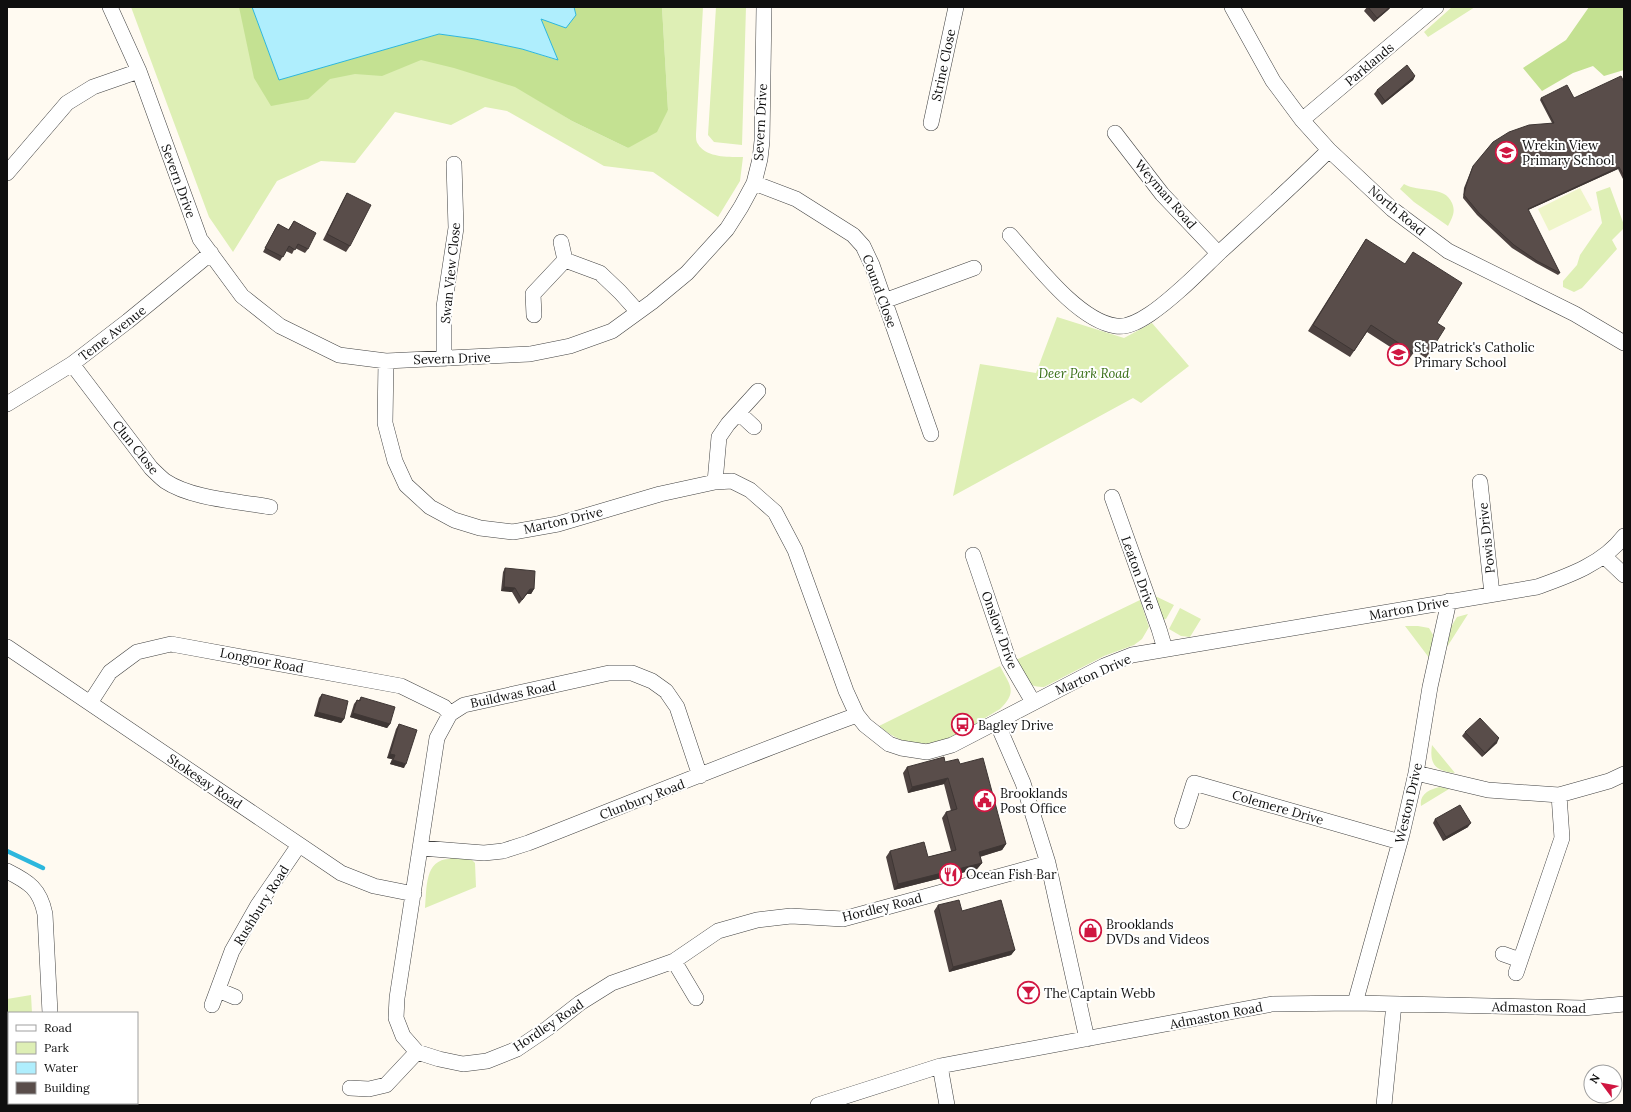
<svg xmlns="http://www.w3.org/2000/svg" width="1631" height="1112" font-family="Lora,serif">
<rect width="100%" height="100%" fill="#fffaf1"/>
<path fill="#deefb5" d="M131,7H248L444,42L572,121L628,148L668,110L662,7H703L696,134C696,137 696,142 698,144C706,158 730,157 743,157L740,181L718,217L653,172L604,166L507,111L485,107L451,125L395,112L355,163L321,161L277,181L233,252L209,217Z
M716,7H746L742,145L714,142L708,135Z
M1452,7H1475L1428,37L1424,32Z
M1404,184C1419,193 1445,185 1452,203C1456,212 1452,218 1448,226L1414,202L1400,189Z
M1610,187L1624,225V228L1612,240L1617,249L1582,288L1574,292L1563,287V281L1577,265L1580,255L1602,223L1596,192Z
M1057,317L1124,338L1152,323L1189,366L1141,403L1133,398L953,496L980,364L1036,373Z
M1153,595L1174,605L1166,619L1163,620Z
M1140,600L1149,627L1142,639L1134,645L1104,656L1044,687C1026,688 1022,675 1014,661Z
M1180,608L1201,619L1190,637L1181,636L1169,629Z
M1468,614L1447,647L1451,627L1457,617Z
M1405,626H1418L1429,628L1433,635L1430,659Z
M1000,666C1010,686 1018,691 1000,709C959,733 924,764 879,726Z
M1432,745L1455,773C1436,771 1429,765 1432,745Z
M1440,787L1449,789L1421,806C1419,794 1430,789 1440,787Z
M451,857L471,859L475,863L476,887L425,908C427,889 424,859 450,859Z
M31,995L32,1013H9V1035L7,1037V999Z"/>
<path fill="#c4e192" d="M239,7H252L279,80L439,34L475,39L522,49L557,60L541,19L576,15L574,7H662L668,110L657,132L628,148L572,121L515,87L454,68L421,60L382,76L355,74L330,79L308,99L271,106L254,78Z
M1589,7H1624V70L1604,76L1593,66L1573,73L1542,91L1523,68L1566,40Z
M9,1035V1103H47V1105H7V1037Z"/>
<path fill="#eef5c8" d="M1580,188L1592,210L1549,231L1538,209Z"/>
<path fill="#afeefd" stroke="#2db7dd" d="M252,7H574L576,15L566,28L541,19L558,60L522,49L475,39L439,34L279,80Z"/>
<g fill="none" stroke-linecap="round" stroke-linejoin="round">
<path stroke="#2db7dd" stroke-width="4.5" d="M7,851L43,868"/>
<defs>
<path id="minor" d="M110,7L139,71L200,239L242,296L280,326L339,355L386,361L530,354L570,346L612,331L652,302L687,273L727,229L741,207L754,183L760,159L762,141L764,7
M1232,7L1273,81L1302,120L1329,150L1392,209L1448,251L1575,314L1624,343
M1302,120L1436,7
M931,123L956,7
M1115,133L1162,194L1218,253
M7,173L67,103L93,87L139,71
M754,183L796,199L853,235L863,246L872,265L931,434
M1010,235C1035,263 1078,321 1116,326C1128,328 1141,320 1150,314C1175,297 1198,273 1220,252C1257,218 1294,185 1329,150
M561,242L565,260
M884,301L974,268
M534,315L533,294L565,260L600,273L620,292L638,312
M444,359V307L456,228L454,164
M386,361L385,423L395,461L406,485L430,507L454,520L480,528L513,532L558,524L660,494L715,482L732,481L750,490L775,512L795,550L846,691L857,715L865,725L889,744L901,748L927,752L952,745L1104,666L1132,655L1537,587C1568,576 1603,564 1624,536
M72,364L151,468C155,472 160,477 165,481C192,499 238,501 270,507
M7,404L72,364L128,321L211,253
M739,413L754,427
M715,482L719,437L728,424L758,391
M1480,482L1492,594
M1112,497L1159,629L1165,649
M973,555L1009,661L1033,702
M1604,556L1624,575
M7,647L341,873L374,886L414,894
M90,703L110,672L137,652L171,644L401,686L444,707L450,714
M997,723L1023,783L1048,863L1087,1039
M1416,773L1488,790L1559,795L1609,781L1624,774
M700,776L677,707L666,691L652,681L632,673H609L464,705L450,714L437,738L397,998L396,1018L403,1036L417,1052L439,1059L463,1064L487,1061L517,1049L548,1028L580,1003L612,983L674,961L718,931L757,920L791,916L843,919L1048,863
M1182,821L1194,783L1400,842
M421,848L484,853L503,851L528,843C638,800 747,755 857,715
M7,871C29,882 40,889 45,914L50,1013
M1503,954L1520,960
M674,961L696,998
M1516,973L1562,838L1559,795
M218,990L235,997
M1355,1003L1402,834L1416,773L1430,687L1449,601
M212,1005L232,951L258,905L299,845
M940,1066L947,1105
M350,1088L369,1089L386,1085L417,1052
M62,1103V1105
M818,1105L940,1066L1272,1004L1355,1003L1583,1008L1624,1004
M1384,1105L1394,1004"/>
</defs>
<use href="#minor" stroke="#424242" stroke-width="16"/>
<use href="#minor" stroke="#fff" stroke-width="15"/>
</g>
<path fill="#4d4240" d="M1367,7H1391L1388,10L1374,22L1364,11Z
M1415,76L1413,80L1382,105L1374,94L1377,90Z
M1624,82V181L1618,169L1528,210L1560,273L1558,275L1536,263L1512,248L1477,215L1463,198L1464,188L1472,168L1493,142L1552,123L1540,100L1541,98H1574Z
M347,193L350,246L346,252L323,240L343,200Z
M294,221L308,249L305,253L295,248L292,254L286,251L280,261L263,252L275,229L278,224L288,230Z
M1366,239L1437,323L1430,352L1426,358L1415,351L1409,359L1367,332L1350,357L1308,331Z
M505,568L534,589L531,594H527L519,604L512,592L501,591L503,572Z
M322,694L344,719L341,723L314,716L319,698Z
M361,697L390,724L387,728L350,717L354,704L357,700H359Z
M399,724L404,768L390,764L392,759L387,758L396,729Z
M1465,732L1497,743L1482,757L1462,736Z
M945,762L960,764L1006,844L1002,850L980,857L982,863L977,869L894,890L886,857L890,851L928,857L951,851L942,818L946,812L951,811L944,784L908,793L903,773L907,767Z
M1435,819L1468,827L1443,841L1433,823Z
M938,905L962,911L1015,950L1011,955L949,972L934,911Z"/>
<path fill="#3e3634" d="M1391,7L1388,10L1374,22L1377,18Z
M1415,76L1413,80L1382,105L1385,101Z
M1619,167L1618,169L1526,211L1528,209Z
M504,587L515,588L512,592L501,591Z
M530,589H534L531,594H527L519,604Z
M317,712L344,719L341,723L314,716Z
M353,713L390,724L387,728L350,717Z
M1499,738L1497,743L1482,757L1485,753Z
M390,754L395,755L392,759L387,758Z
M393,760L406,764L404,768L390,764Z
M948,778L944,784L908,793L912,787Z
M1471,823L1468,827L1443,841L1446,837Z
M1006,844L1002,850L975,858L979,852Z
M982,863L977,869L894,890L898,884Z
M1015,950L1011,955L949,972L953,967Z"/>
<path fill="#594d4a" stroke="#3e3634" d="M1368,7H1390L1377,18Z
M1407,65L1415,76L1385,101L1377,90Z
M1621,76L1624,82V176L1619,167L1528,209L1560,273L1537,261L1514,245L1479,213L1464,195L1466,186L1473,166L1493,142L1509,132L1529,125L1554,123L1541,98L1567,85L1574,98Z
M347,193L371,205L350,246L327,234Z
M294,221L316,233L308,249L298,244L295,250L289,246L283,257L265,248L278,224L289,230Z
M1366,239L1405,264L1413,252L1462,283L1437,323L1445,328L1430,352L1419,345L1414,353L1371,325L1354,351L1313,325Z
M505,568L535,571L534,589H530L522,600L515,588L504,587Z
M322,694L348,701L344,719L317,712Z
M361,697L395,707L390,724L353,713L357,700L360,701Z
M1480,718L1499,738L1485,753L1465,732Z
M399,724L417,730L406,764L393,760L395,755L390,754Z
M944,757L945,762L958,759L960,764L983,758L1006,844L979,852L982,863L898,884L890,851L924,842L928,857L956,850L946,812L957,809L948,778L912,787L907,767Z
M1460,805L1471,823L1446,837L1435,819Z
M959,900L962,911L1001,900L1015,950L953,967L938,905Z"/>
<defs>
<symbol id="school-ring" viewBox="-11 -11 22 22"><circle r="9.5" fill="#fff" stroke="#d01641" stroke-width="1.5"/><path d="M0-5L7-2L0 1L-7-2ZM-4 1L0 2.5L4 1V4Q0 6-4 4Z" fill="#d01641"/></symbol>
<symbol id="bus-ring" viewBox="-11 -11 22 22"><circle r="9.5" fill="#fff" stroke="#d01641" stroke-width="1.5"/><path d="M-5-6H5V4H4V6H2V4H-2V6H-4V4H-5ZM-3.5-4V0h7V-4ZM-3.5 1.2v1.5H-2V1.2ZM2 1.2v1.5H3.5V1.2Z" fill="#d01641"/></symbol>
<symbol id="civic-ring" viewBox="-11 -11 22 22"><circle r="9.5" fill="#fff" stroke="#d01641" stroke-width="1.5"/><path d="M-.6-6.5H3V-4.5H.6V-3L4-1V1h2V6H-6V1h2V-1L-.6-3ZM-1.2 2.5V6h2.4V2.5Z" fill="#d01641"/></symbol>
<symbol id="restaurant-ring" viewBox="-11 -11 22 22"><circle r="9.5" fill="#fff" stroke="#d01641" stroke-width="1.5"/><path d="M-5-6h1v4h1v-4h1v4h1v-4h1v5L-1.5 .5V6h-2V.5L-5-1ZM5-6V6H3V1.5H1.5Q1.5-4 5-6Z" fill="#d01641"/></symbol>
<symbol id="shop-ring" viewBox="-11 -11 22 22"><circle r="9.5" fill="#fff" stroke="#d01641" stroke-width="1.5"/><path d="M-5-2.5h2.3a2.7 3.5 0 0 1 5.4 0H5L5.5 6h-11ZM-1.5-2.5h3a1.5 2.3 0 0 0-3 0Z" fill="#d01641"/></symbol>
<symbol id="bar-ring" viewBox="-11 -11 22 22"><circle r="9.5" fill="#fff" stroke="#d01641" stroke-width="1.5"/><path d="M-6-5H6L.8 .8V4.5H3.5V6h-7V4.5H-.8V.8Z" fill="#d01641"/></symbol>
</defs>
<g fill-rule="evenodd">
<use href="#school-ring" x="1494" y="140" width="25" height="25"/>
<use href="#school-ring" x="1386" y="342" width="25" height="25"/>
<use href="#bus-ring" x="950" y="712" width="25" height="25"/>
<use href="#civic-ring" x="972" y="788" width="25" height="25"/>
<use href="#restaurant-ring" x="938" y="862" width="25" height="25"/>
<use href="#shop-ring" x="1078" y="918" width="25" height="25"/>
<use href="#bar-ring" x="1016" y="980" width="25" height="25"/>
</g>
<g text-anchor="middle" stroke-width="4" stroke-linejoin="round" paint-order="stroke">
<g font-size="13" fill="#0f0f0f" stroke="#fff">
<text transform="translate(1369 64) rotate(-40)" y="5">Parklands</text>
<text transform="translate(943 65) rotate(-78)" y="5">Strine Close</text>
<text transform="translate(760 122) rotate(-87)" y="5">Severn Drive</text>
<text transform="translate(179 181) rotate(70)" y="5">Severn Drive</text>
<text transform="translate(1166 194) rotate(49)" y="5">Weyman Road</text>
<text transform="translate(1397 210) rotate(40)" y="5">North Road</text>
<text transform="translate(450 273) rotate(-84)" y="5">Swan View Close</text>
<text transform="translate(880 291) rotate(70)" y="5">Cound Close</text>
<text transform="translate(112 333) rotate(-38)" y="5">Teme Avenue</text>
<text transform="translate(452 358) rotate(-2)" y="5">Severn Drive</text>
<text transform="translate(136 447) rotate(51)" y="5">Clun Close</text>
<text transform="translate(563 520) rotate(-13)" y="5">Marton Drive</text>
<text transform="translate(1486 538) rotate(-96)" y="5">Powis Drive</text>
<text transform="translate(1139 573) rotate(70)" y="5">Leaton Drive</text>
<text transform="translate(1409 608) rotate(-10)" y="5">Marton Drive</text>
<text transform="translate(1000 630) rotate(70)" y="5">Onslow Drive</text>
<text transform="translate(262 660) rotate(11)" y="5">Longnor Road</text>
<text transform="translate(1093 674) rotate(-24)" y="5">Marton Drive</text>
<text transform="translate(513 694) rotate(-12)" y="5">Buildwas Road</text>
<text transform="translate(205 781) rotate(34)" y="5">Stokesay Road</text>
<text transform="translate(642 799) rotate(-21)" y="5">Clunbury Road</text>
<text transform="translate(1408 803) rotate(-77)" y="5">Weston Drive</text>
<text transform="translate(1278 807) rotate(16)" y="5">Colemere Drive</text>
<text transform="translate(261 905) rotate(-58)" y="5">Rushbury Road</text>
<text transform="translate(882 907) rotate(-14)" y="5">Hordley Road</text>
<text transform="translate(1539 1007) rotate(1)" y="5">Admaston Road</text>
<text transform="translate(1216 1015) rotate(-11)" y="5">Admaston Road</text>
<text transform="translate(548 1025) rotate(-34)" y="5">Hordley Road</text>
</g>
<g font-size="13" fill="#0f0f0f" stroke="#fff" text-anchor="start">
<text x="1522" y="150">Wrekin View<tspan x="1522" dy="15">Primary School</tspan></text>
<text x="1414" y="352">St Patrick's Catholic<tspan x="1414" dy="15">Primary School</tspan></text>
<text x="978" y="730">Bagley Drive</text>
<text x="1000" y="798">Brooklands<tspan x="1000" dy="15">Post Office</tspan></text>
<text x="966" y="879">Ocean Fish Bar</text>
<text x="1106" y="929">Brooklands<tspan x="1106" dy="15">DVDs and Videos</tspan></text>
<text x="1044" y="998">The Captain Webb</text>
</g>
<g font-size="13" font-style="italic" fill="#396f17" stroke="#fff">
<text x="1084" y="378">Deer Park Road</text>
</g>
</g>
<rect width="1631" height="1112" fill="none" stroke="#0f0f0f" stroke-width="16"/>
<rect x="8" y="1012" width="130" height="92" fill="#ffffff" stroke="#9f9f9f"/>
<rect x="16" y="1025" width="20" height="6" fill="#ffffff" stroke="#9f9f9f"/>
<text x="44" y="1032" font-size="12" fill="#0f0f0f">Road</text>
<rect x="16" y="1042" width="20" height="12" fill="#deefb5" stroke="#9f9f9f"/>
<text x="44" y="1052" font-size="12" fill="#0f0f0f">Park</text>
<rect x="16" y="1062" width="20" height="12" fill="#afeefd" stroke="#9f9f9f"/>
<text x="44" y="1072" font-size="12" fill="#0f0f0f">Water</text>
<rect x="16" y="1082" width="20" height="12" fill="#594d4a" stroke="#9f9f9f"/>
<text x="44" y="1092" font-size="12" fill="#0f0f0f">Building</text>
<g transform="translate(1603 1084) rotate(302)"><circle r="19" fill="#ffffff" stroke="#9f9f9f"/>
<path d="M0-3L7 15L0 10L-7 15Z" fill="#d01641"/>
<text y="-6" font-size="11" font-weight="bold" text-anchor="middle" fill="#0f0f0f">N</text>
</g>
</svg>
